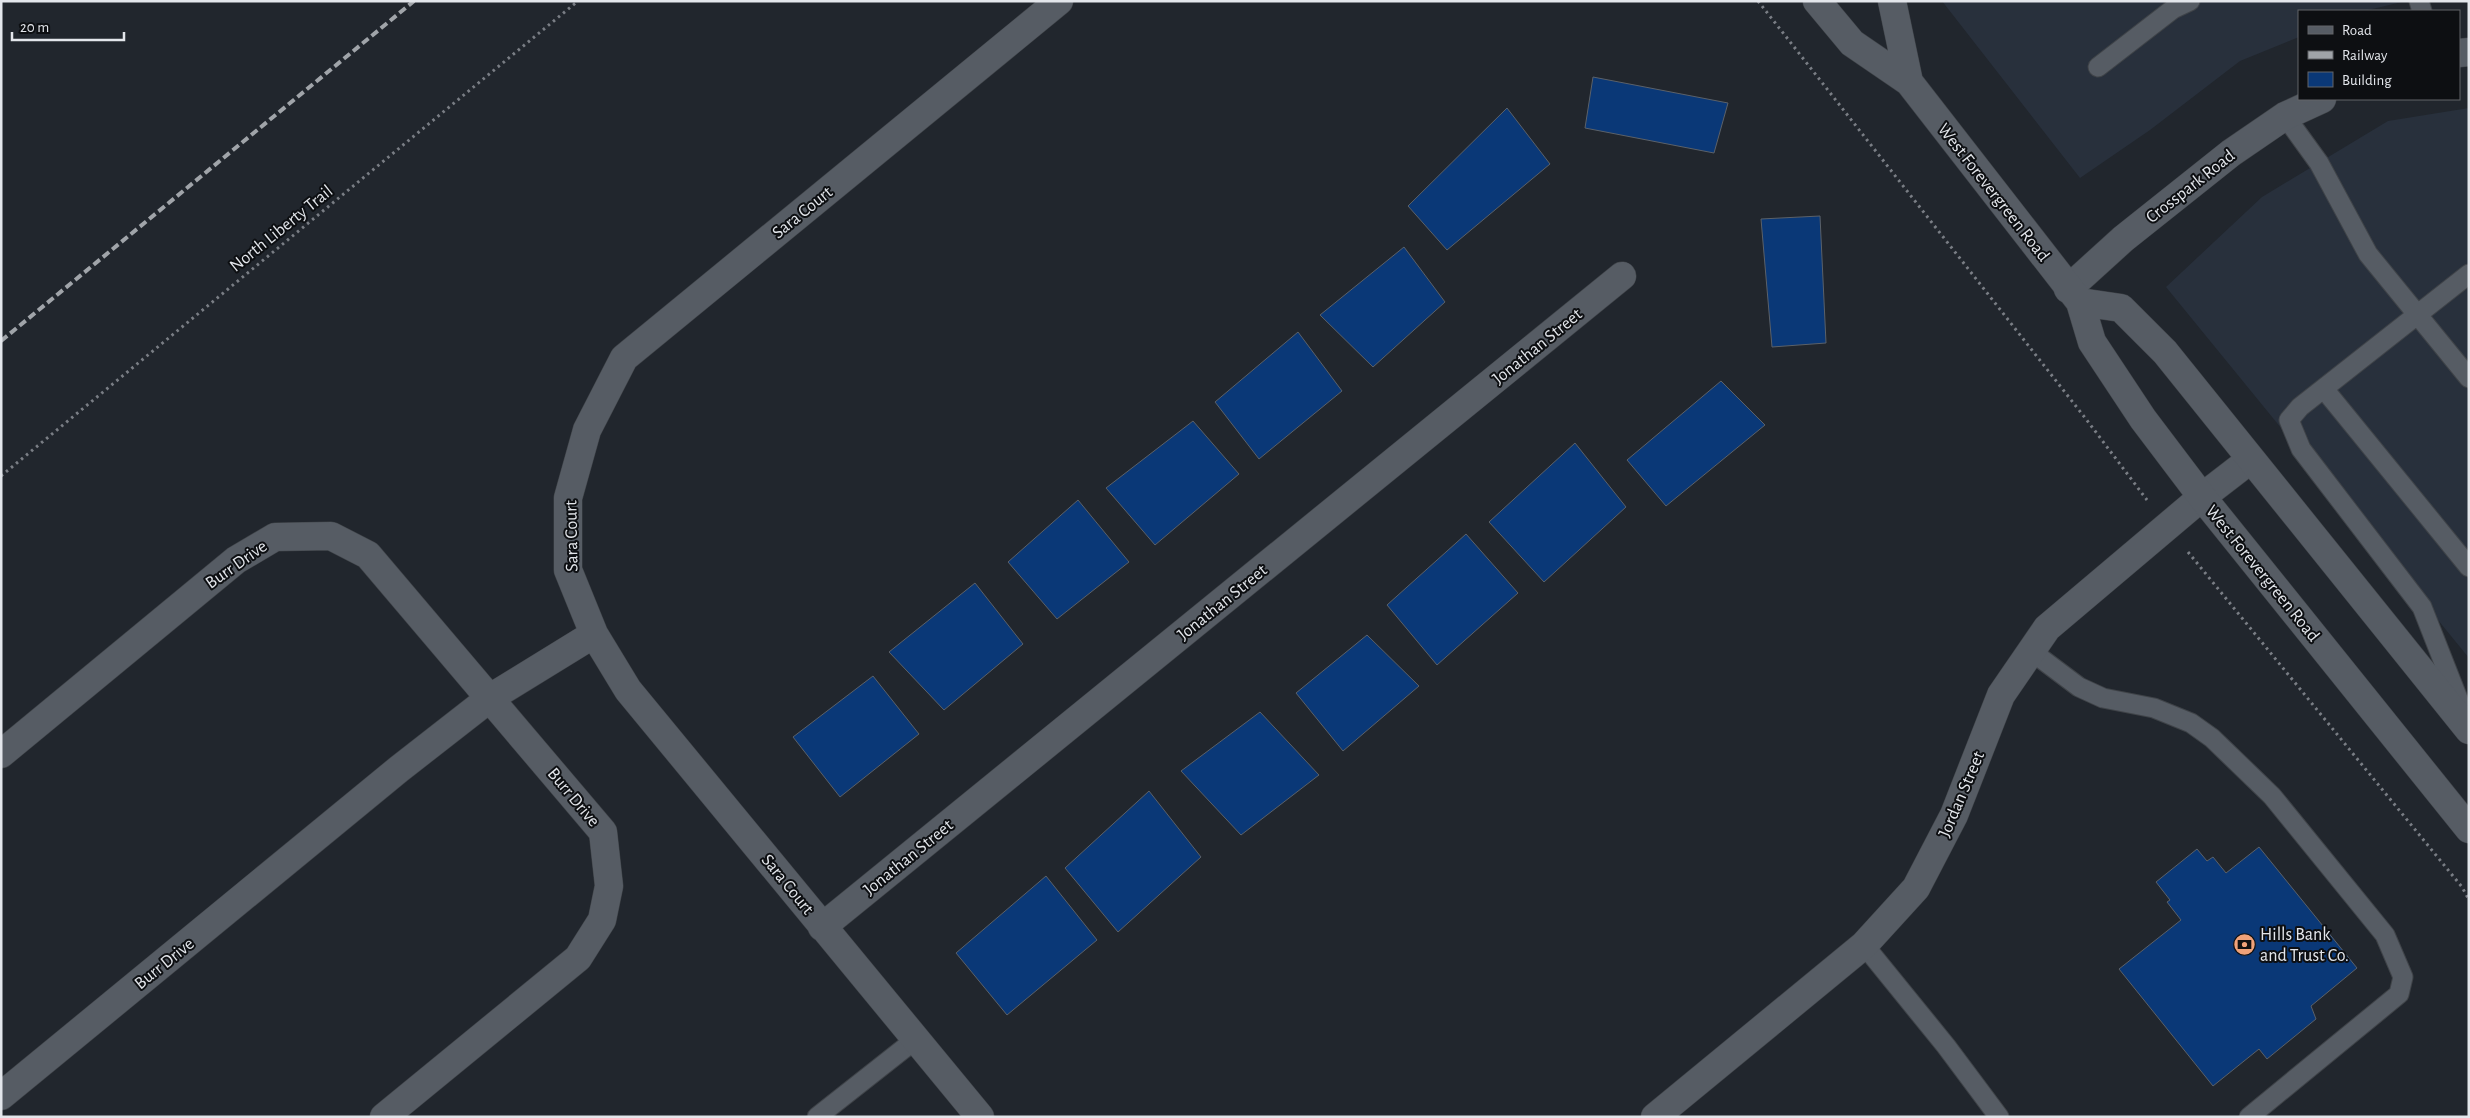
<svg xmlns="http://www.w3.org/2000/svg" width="2470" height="1118" font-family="'Alegreya Sans',sans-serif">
<rect width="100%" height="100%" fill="#21262d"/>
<path fill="#28303c" d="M1942,1H2406L2364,11H2299V37L2240,61L2150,130L2080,178Z
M2469,108V658L2166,287L2262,197L2388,121Z"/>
<path fill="#0a3877" stroke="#5b6169" d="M1593,77L1728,103L1714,153L1585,128Z
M1507,108L1550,164L1447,250L1408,206Z
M1820,216L1826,343L1772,347L1761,219Z
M1404,247L1445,302L1373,367L1320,315Z
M1298,332L1342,391L1259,459L1215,402Z
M1721,381L1765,425L1666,506L1627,460Z
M1193,421L1239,474L1155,545L1106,488Z
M1575,443L1626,507L1544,582L1489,522Z
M1078,500L1129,562L1057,619L1008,562Z
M1466,534L1518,593L1437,665L1387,605Z
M975,583L1023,644L944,710L889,652Z
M1367,635L1419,686L1343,751L1296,693Z
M873,676L919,734L840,797L793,737Z
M1260,712L1319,775L1241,835L1181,771Z
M1149,791L1201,857L1118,932L1065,868Z
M2259,847L2357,968L2311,1006L2316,1019L2267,1059L2259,1049L2213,1086L2119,969L2181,920L2167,902L2170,900L2156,882L2197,849L2207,861L2213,857L2226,873Z
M1046,876L1097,940L1007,1015L956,953Z"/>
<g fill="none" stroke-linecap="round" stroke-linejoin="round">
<defs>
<path id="service" d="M2419,1L2422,11
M2098,67L2173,9L2190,1
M2285,116L2319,163L2368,254L2469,378
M2324,389L2469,567
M2031,651L2079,687L2103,698L2154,708L2191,723L2212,738L2272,796L2385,935L2403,977L2399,994L2249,1117
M2464,714L2422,607L2301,449L2289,420L2300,407L2469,274
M1864,945L1946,1046L1999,1117
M817,1117L916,1039"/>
<path id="minor" d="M2459,53L2469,52
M2068,289L2123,239L2231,153L2285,116L2322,99
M1,754L236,560L275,537L331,536L368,555L603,832L609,886L602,920L578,958L384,1117
M822,927L1622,276
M1,1096L399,769L490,698L594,634
M980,1117L628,690L594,634L568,570V498L587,430L624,358L1059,1
M1655,1117L1864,945L1916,888L1954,815L2001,695L2047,628L2202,497L2250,460"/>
<path id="tertiary" d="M1817,1L1852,43L1909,82L1892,1
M1909,82L2080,302
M2469,730L2165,352L2121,308L2080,302L2092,342L2143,419L2202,497L2469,829"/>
</defs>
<use href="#service" stroke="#3f4348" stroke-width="21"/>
<use href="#minor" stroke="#3f4348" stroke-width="29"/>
<use href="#tertiary" stroke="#3f4348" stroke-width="29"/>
<path stroke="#7a7e85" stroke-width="3" stroke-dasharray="2.5 4" stroke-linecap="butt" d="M1758,1L2086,419L2147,500
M1,476L578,1
M2188,552L2462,887L2469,900"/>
<use href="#service" stroke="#565c64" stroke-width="19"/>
<use href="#minor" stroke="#565c64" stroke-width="28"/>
<use href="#tertiary" stroke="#565c64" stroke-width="28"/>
<path stroke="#a0a4a9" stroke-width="4" stroke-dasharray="8 4" stroke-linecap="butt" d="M1,341L414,1"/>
</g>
<defs>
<symbol id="bank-disc" viewBox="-11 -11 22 22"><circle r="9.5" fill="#f0a279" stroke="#0d0f12"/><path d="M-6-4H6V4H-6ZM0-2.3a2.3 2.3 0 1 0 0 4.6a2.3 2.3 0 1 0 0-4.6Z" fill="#111"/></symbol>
</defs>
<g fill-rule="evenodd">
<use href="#bank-disc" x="2232" y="932" width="25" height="25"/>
</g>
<g text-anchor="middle" stroke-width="4" stroke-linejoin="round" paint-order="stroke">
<g font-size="18" fill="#e3e6eb" stroke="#0d0f12">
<text transform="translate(2190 186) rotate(-38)" y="6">Crosspark Road</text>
<text transform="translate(1994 192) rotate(52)" y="6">West Forevergreen Road</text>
<text transform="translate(802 212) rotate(-39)" y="6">Sara Court</text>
<text transform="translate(281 228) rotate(-39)" y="6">North Liberty Trail</text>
<text transform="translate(1537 346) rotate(-39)" y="6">Jonathan Street</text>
<text transform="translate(571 536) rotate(-91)" y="6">Sara Court</text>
<text transform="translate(236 564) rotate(-35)" y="6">Burr Drive</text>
<text transform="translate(2263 573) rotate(51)" y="6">West Forevergreen Road</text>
<text transform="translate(1222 602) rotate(-39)" y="6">Jonathan Street</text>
<text transform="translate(1961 794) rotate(-67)" y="6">Jordan Street</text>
<text transform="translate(574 797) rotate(50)" y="6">Burr Drive</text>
<text transform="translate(908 857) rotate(-39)" y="6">Jonathan Street</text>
<text transform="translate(788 884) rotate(51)" y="6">Sara Court</text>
<text transform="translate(164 963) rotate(-39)" y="6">Burr Drive</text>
</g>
<g font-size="18" fill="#e3e6eb" stroke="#0d0f12" text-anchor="start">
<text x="2260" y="940">Hills Bank<tspan x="2260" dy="21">and Trust Co.</tspan></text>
</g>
</g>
<rect width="2470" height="1118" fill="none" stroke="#e3e6eb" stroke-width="5"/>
<rect x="2298" y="10" width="162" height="90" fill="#0d0f12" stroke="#636569"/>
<rect x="2308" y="26" width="25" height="8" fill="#565c64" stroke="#636569"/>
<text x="2342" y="35" font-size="15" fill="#e3e6eb">Road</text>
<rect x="2308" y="51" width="25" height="8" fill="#a0a4a9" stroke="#636569"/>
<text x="2342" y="60" font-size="15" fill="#e3e6eb">Railway</text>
<rect x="2308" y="72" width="25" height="15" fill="#0a3877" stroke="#636569"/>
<text x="2342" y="85" font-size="15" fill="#e3e6eb">Building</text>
<path d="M12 32v8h112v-8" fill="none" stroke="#e3e6eb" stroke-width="2.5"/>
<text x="20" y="32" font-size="15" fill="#e3e6eb" stroke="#0d0f12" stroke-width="4" paint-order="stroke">20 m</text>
</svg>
